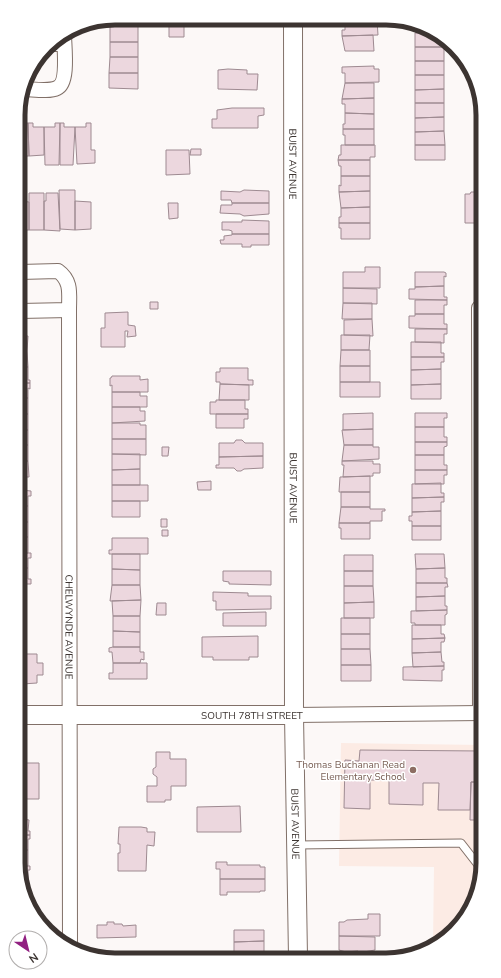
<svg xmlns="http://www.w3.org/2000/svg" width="501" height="978" font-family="'Nunito Sans',sans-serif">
<rect width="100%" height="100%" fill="#fcf8f7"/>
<path fill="#fcebe4" d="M341,743L482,745L483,869L463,922L433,944L434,867L339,866Z"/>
<path fill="#ecd7de" stroke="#9e8a91" d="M115,18H144V25L110,26V19Z
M169,18H184V37H169Z
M345,20H377L378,35L342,36V30H345Z
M110,26H138V42H110Z
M415,33H431L444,39V47H415Z
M373,35L374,51H345L342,36Z
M110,42H138V57H110Z
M415,47H444V61H415Z
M110,57H138V73H109Z
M415,61H444V75H415Z
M374,66V69H379V82L345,83V73H342V67Z
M228,69L247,70V74H258L257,90L218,89V70Z
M109,73H138V89L109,88Z
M415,75H444V89L415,90Z
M345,83H374V98L342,99Z
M444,89V103H415V90Z
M374,98V114L345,113V104H342V99Z
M415,103H444V117L415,118Z
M232,108H264V115L258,116V128H212V119H217V110Z
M345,113L374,114V129H343V124H345Z
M444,117V131L415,132V118Z
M23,123H28L29,156H19V127H23Z
M28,123H33V127H44V155L29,156Z
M55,123H60L59,165H45L44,127H55Z
M60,123H64V127H75L73,165H60Z
M86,123H91V150H95V163L77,164L75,127H86Z
M343,129H374V145H345V135H343Z
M444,131L445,145H415V132Z
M341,145H375V157H370V160H338L339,155H341Z
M415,145H445V160H415Z
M191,149H201V155H190Z
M166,150H189L190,174L166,175Z
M338,160H370V176H341V166H339Z
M341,176H370V191L339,192V185L341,186Z
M59,190H75V230L60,229Z
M244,190L269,191V203H232L231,200H221V191L240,192Z
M370,191V207L341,208L339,192Z
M471,192H479V223H465V194H470Z
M29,193H44V230H29Z
M46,193H58L60,231L44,230V201H46Z
M19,201L29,202V230H19Z
M75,201L91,202V229L75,230Z
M168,203H178V218L169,219Z
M232,203H269V214L244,216L240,214L220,213L221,205H232Z
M370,207V223H339V217H341V208Z
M242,220L269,221V234H232V231L229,230H222V222H242Z
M339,223H370V239H341V228H339Z
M232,234H269V245H251V247H242V244H221L220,240H224V236L232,235Z
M365,267H380V288H343V272H365Z
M415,272H444L446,273V277L444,276V286L415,287Z
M444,286V297H447V300L409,299V289H415V287Z
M343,288L377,289V304L343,303Z
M415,300H447V305H444V314H415Z
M150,302H158V309H150Z
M343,303H372V319H342Z
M128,312V325L135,326L136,336L127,337L128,331H125V347H101V328H105V313Z
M415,314H444V324H447V329L409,328V316H415Z
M372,319L373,336L344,335V320Z
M415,329H447V334H444V343L415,342Z
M341,335H370L369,350H341Z
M20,336H28L27,351L20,352Z
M411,342H441V353H444V357H411Z
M341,350H370V366H340Z
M27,351L28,367H20V352Z
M411,357H444V362H441V369L411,370Z
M340,366H370V382H340Z
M20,367H28V380H30V383H20Z
M220,368H248V380H253V385L220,384V382H216V372H220Z
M441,369V384L411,385V370Z
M112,376H140V380L148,379V392H112V385L110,386V378H111Z
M340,382H380V397H340Z
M20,383H30V389L28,388V398H20Z
M220,384L249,385V400H219Z
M441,384V399H411V385Z
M112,392H140V396H147V407H112Z
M20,398H28V414H20Z
M216,400H245V409H248V414H210V402H216Z
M112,407H140V411H145V421L112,423Z
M373,413V429L343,430V414Z
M415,413H447V418H444V427H415Z
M20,414H28V430H21Z
M216,414H248V419H244V428H216Z
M112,423H140V425H146V439H112Z
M415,427H444V437H447V442H415Z
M373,429V445H344L342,430Z
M21,430H28V445H21Z
M112,439H146V455L112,454Z
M236,440H242L245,443H263V456L219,457V443H234Z
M415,442H447V446L444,447V455H415Z
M21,445H28V461H21Z
M344,445H373V447H379V459L342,461Z
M162,447H169L168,456H162Z
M112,454H140V469L112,470Z
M415,455H444V465H447V470H415Z
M263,456V468L244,469L241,471H237L234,468H216V465H219V457Z
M21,461H28L29,477H21Z
M342,461H373V464H380V473H373V476L343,477L344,465H342Z
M140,469V485H112V470Z
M415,470H447V475H444V484H415Z
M370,476V492H339L340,477Z
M211,481V490H198L197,482Z
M441,483V493H444V497L412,498V484Z
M112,485H148V501H112Z
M21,490L31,491V496H28V506H21Z
M341,492H370V507H341Z
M444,497V502H441V511L412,512V498Z
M112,501H140V517H112Z
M21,506H28V522H21Z
M341,507H370V509H385V511H382V521H370V523H339Z
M441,511V526H412V521H409V516H412V512Z
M161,519H167V527H161Z
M21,522H28V537H21Z
M339,523H370V539H341V528H339Z
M412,526H441V540H412Z
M162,530H168V536H162Z
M21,537H28V553H21Z
M112,538H148V554H109V550H112Z
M21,553H31V558H28V568H21Z
M112,554H140V570L112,569Z
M415,554H444L445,568L416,569Z
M344,555H373V571H344Z
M21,568H28V579H31V584H21Z
M445,568V578H447V583H416V569Z
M112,569L140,570V585H112Z
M223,571H271V585L229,584V582L223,581Z
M344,571H373V586H344Z
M416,583H447L448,587H445V596L416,597Z
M112,585H140L141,600L110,601Z
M344,586H373L374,602L344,603Z
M213,592L248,593V596H271V609L216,610V601H213Z
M445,596V606H447V610L416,611V597Z
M141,600L140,616H113L112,601Z
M374,602V618H344V603Z
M157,603H166V615H156Z
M447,610V614L445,615V625H415V623H411V611Z
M266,612V626H223V613Z
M113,616H140V632L113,631Z
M341,618H370V634H341Z
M412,625H441V634H444L445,638L412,639Z
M113,631L140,632V647H113Z
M341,634H370V649H341Z
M258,636V657H249V660H213V657H202V637Z
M445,638L444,642H441V652L412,653V639Z
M113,647H140V652H144V660L141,659L140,663H113L112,652H109V648Z
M341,649H370L371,665H341Z
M441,652L442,662H444V666L413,667L412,653Z
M22,654H37V663H43V675H37V683L22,684Z
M113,663H147V679H109V673H113Z
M341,665H371V681H341Z
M444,666V670H442V681L403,680V667Z
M360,750L482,751V782H471L470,810H438L439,783H423V805L389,804V780H370V809L344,808L345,760L359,761Z
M156,752H170V759H186V786H171V800H165V802H147V786H157V777L153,774V769L156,767Z
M22,763H24V799H23Z
M24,763H39V799H24Z
M471,782H482V820H470Z
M240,806L241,832H197V807Z
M23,819L29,820L28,831H30V835H23Z
M119,827H141L147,828V832H155L154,846L147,845L146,871H118V853H120V844H118Z
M23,835H30V839H28V850H23Z
M23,850H28V866H23Z
M216,862H227V865H260V867H265V879H220V869H216Z
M23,866H30V870H28V881H23Z
M220,879H265V891H260V892H227V895H220Z
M23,881H28V892H31V898L25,897L23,894Z
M368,914H380V936H339V922H344L347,920L368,919Z
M107,922H114V924H122L123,926L136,925V937L97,938V925H107Z
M234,930H264V941L234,942Z
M339,936L375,937V950L358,953V951L346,952L339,950Z
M264,941V953L234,952V942Z"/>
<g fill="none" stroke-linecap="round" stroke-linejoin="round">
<defs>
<path id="service" d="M297,845L461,843L482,870"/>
<g id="minor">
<path d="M50,44H64"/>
<path d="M23,89C32,89 49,92 57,88C69,83 64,46 64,34"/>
<path d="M20,272L58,271C72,281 69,294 69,310L20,311"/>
<path d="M479,308L480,713"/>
<path id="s1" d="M69,310L70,945"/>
<path d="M294,715L482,713"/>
</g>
<g id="tertiary">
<path id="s2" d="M293,19L294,715L298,957"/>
<path d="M22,715H294"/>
</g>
</defs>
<use href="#service" stroke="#817068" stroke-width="9"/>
<use href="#minor" stroke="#817068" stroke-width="16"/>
<use href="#tertiary" stroke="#817068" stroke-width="20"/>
<use href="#service" stroke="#fff" stroke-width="7"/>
<use href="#minor" stroke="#fff" stroke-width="14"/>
<use href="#tertiary" stroke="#fff" stroke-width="18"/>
</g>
<circle fill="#8d6e63" stroke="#fff" stroke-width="1.5" cx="413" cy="770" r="4"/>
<g text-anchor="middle" stroke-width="3" stroke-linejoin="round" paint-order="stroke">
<g font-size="10" fill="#3c3431" stroke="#fff">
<text dy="4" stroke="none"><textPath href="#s2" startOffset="145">BUIST AVENUE</textPath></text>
<text dy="4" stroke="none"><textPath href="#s2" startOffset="469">BUIST AVENUE</textPath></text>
<text dy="4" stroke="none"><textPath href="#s1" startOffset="317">CHELWYNDE AVENUE</textPath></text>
<text x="252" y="719">SOUTH 78TH STREET</text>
<text dy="4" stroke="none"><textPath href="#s2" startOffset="805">BUIST AVENUE</textPath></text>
</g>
<g font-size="10" fill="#785e54" stroke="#fff" text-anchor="end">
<text x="405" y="768">Thomas Buchanan Read<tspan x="405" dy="12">Elementary School</tspan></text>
</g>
</g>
<path d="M0 0H501V978H0ZM115 25H386A90 90 0 0 1 476 115V863A90 90 0 0 1 386 953H115A90 90 0 0 1 25 863V115A90 90 0 0 1 115 25Z" fill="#fff" fill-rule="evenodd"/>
<path fill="none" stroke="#3c3431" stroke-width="5" d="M115 25H386A90 90 0 0 1 476 115V863A90 90 0 0 1 386 953H115A90 90 0 0 1 25 863V115A90 90 0 0 1 115 25Z"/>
<g transform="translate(28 950) rotate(145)"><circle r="19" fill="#ffffff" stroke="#b1aead"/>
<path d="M0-3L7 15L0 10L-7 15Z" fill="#912081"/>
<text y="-6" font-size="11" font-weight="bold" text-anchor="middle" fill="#3c3431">N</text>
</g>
</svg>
